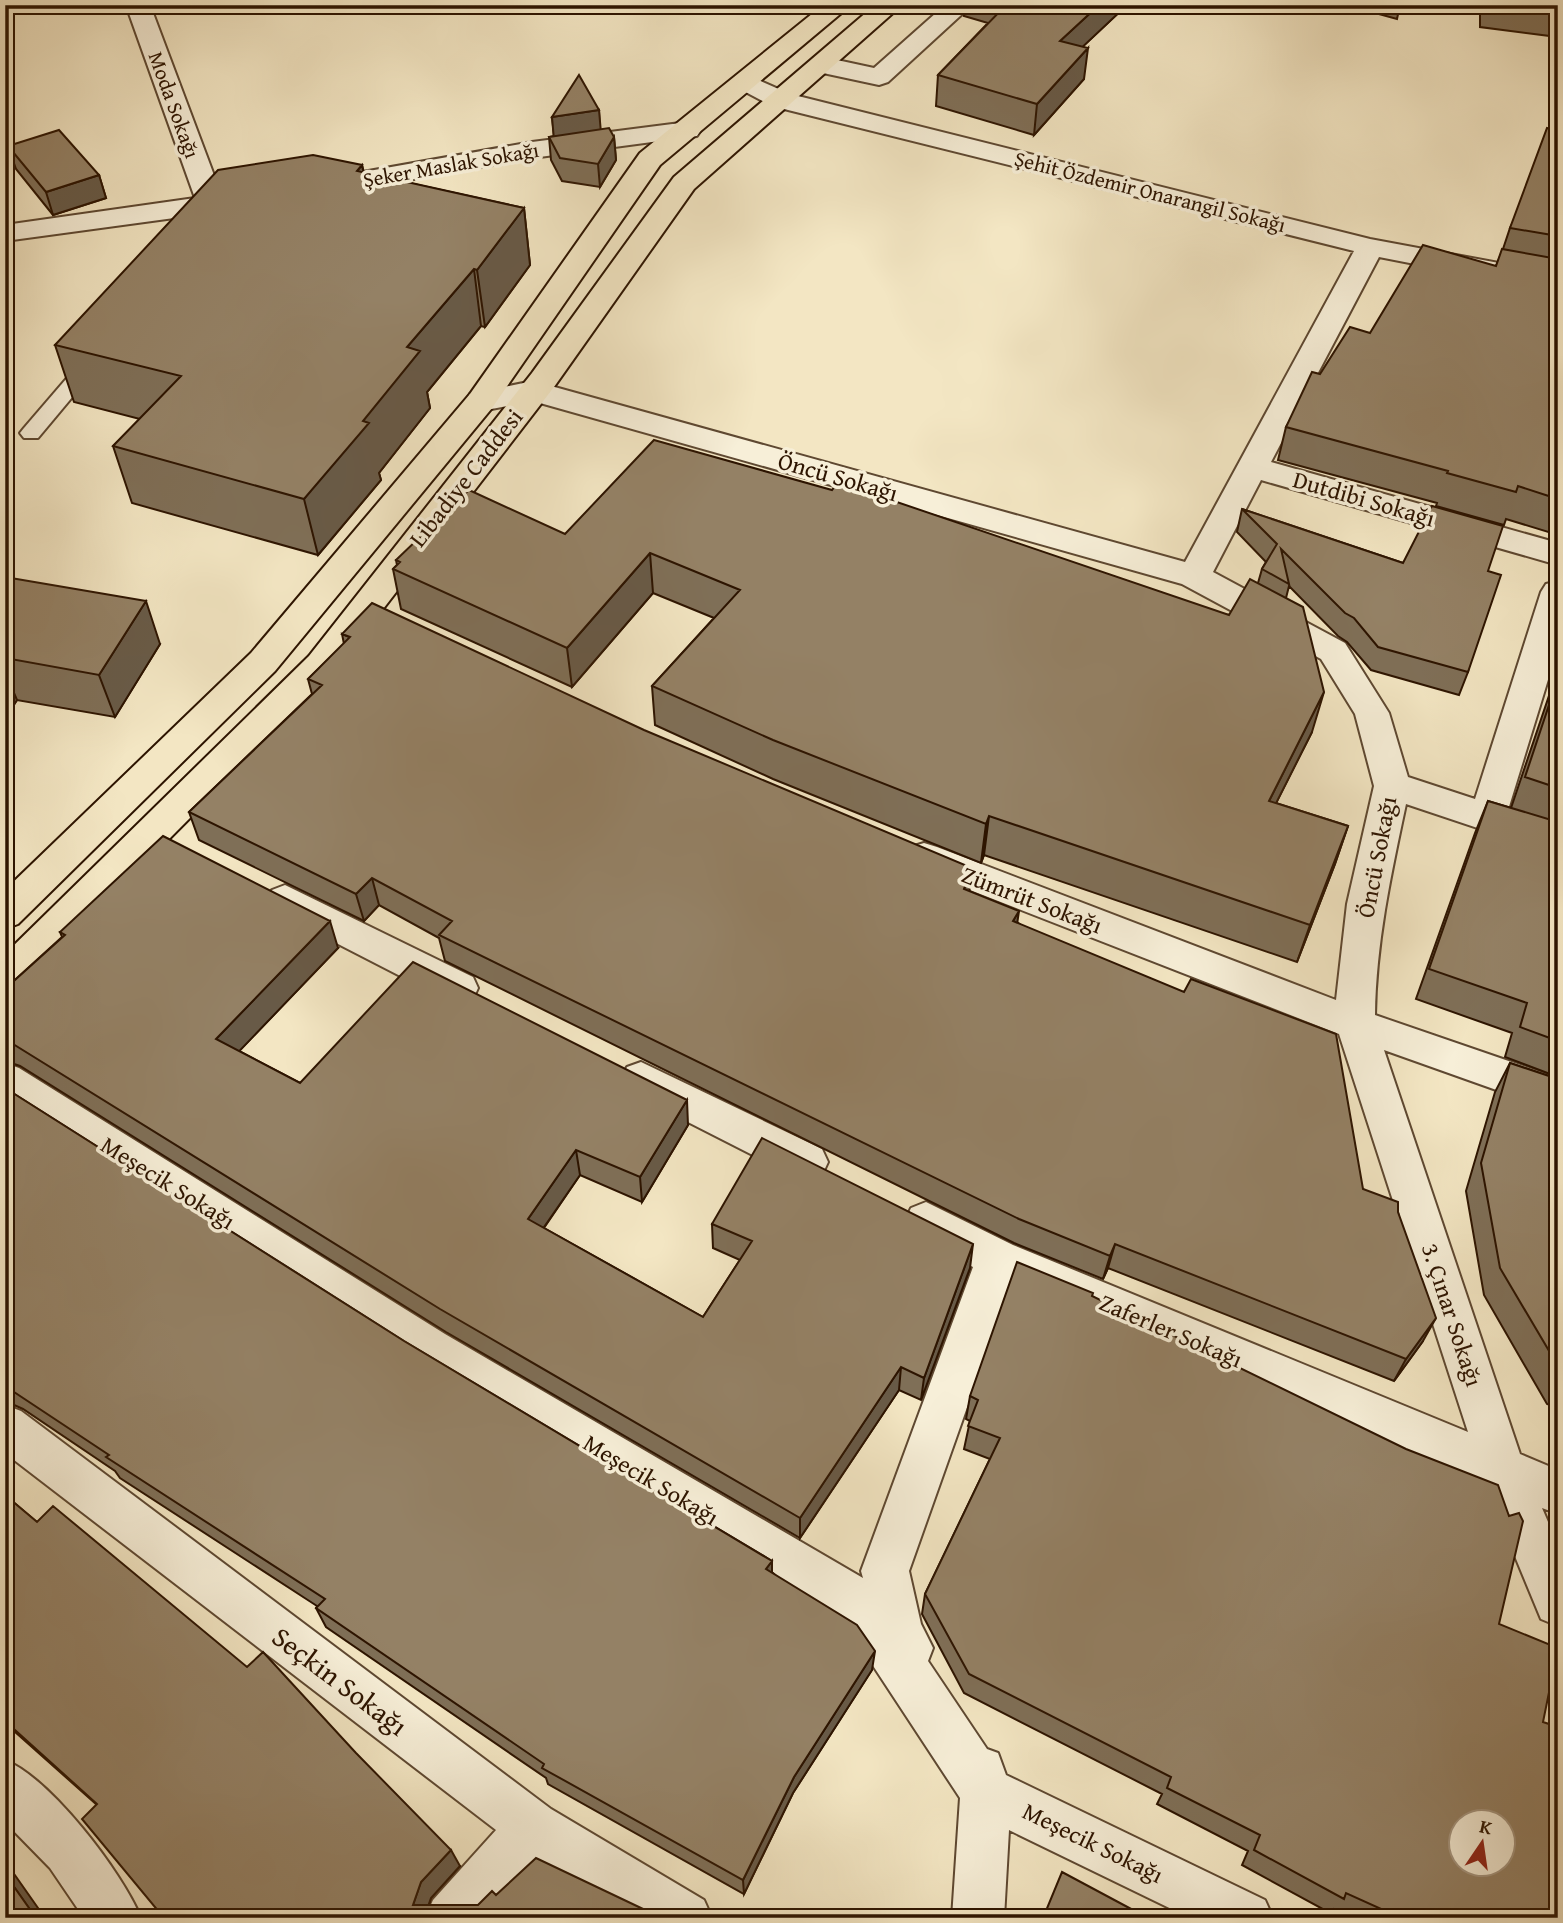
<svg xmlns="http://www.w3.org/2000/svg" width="1563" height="1923" font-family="'Gentium Book Plus',serif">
<rect width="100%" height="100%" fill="#f3e6c3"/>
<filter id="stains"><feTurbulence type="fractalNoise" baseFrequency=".00286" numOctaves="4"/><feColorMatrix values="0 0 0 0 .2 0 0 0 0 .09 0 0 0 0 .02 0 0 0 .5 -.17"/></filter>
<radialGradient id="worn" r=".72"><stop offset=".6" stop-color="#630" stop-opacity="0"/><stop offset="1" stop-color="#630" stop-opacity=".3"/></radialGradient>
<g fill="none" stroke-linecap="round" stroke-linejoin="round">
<defs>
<path id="service" d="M92,355L102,361L99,365L38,438H24L20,433L24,428L85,357Z"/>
<path id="minor" d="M126,5H150L221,194L242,195L246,201L242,207L211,213L5,241V225L195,198Z
M945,5H972L888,82L879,85L823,73L814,70L810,65L814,60L823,57L874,68Z
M747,75L790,94L1370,239L1558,274V292L1379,257L1271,462L1558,543V565L1261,480L1213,572L1345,643L1389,713L1408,777L1475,799L1541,592L1546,584L1558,581V647L1508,810L1558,827V855L1406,804C1391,874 1376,943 1375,1015L1558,1078V1112L1384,1050L1520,1454L1558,1470V1514L1542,1508L1558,1545V1626L1541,1619L1485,1484L1011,1283L909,1571L921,1624L933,1648L928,1661L987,1749L998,1753L1006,1775L1265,1900L1273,1918H1190L1009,1830L1004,1918H952L960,1798L843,1620L413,1362L5,1101V1063L19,1068L445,1334L863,1578L861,1571L973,1267L911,1234L905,1221L911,1208L926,1202L1013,1245L1468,1432L1339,1034L911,867L906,857L911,847L924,843L937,847L1336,1000L1347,904L1374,786L1355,714L1321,659L1182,584L533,401L481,411L470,408L466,401L470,394L533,381L1185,562L1354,251L772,106L738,88L734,83L738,78Z
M688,122L697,124L701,130L697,136L532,158L329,194L319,192L315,186L319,180L329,178L532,142Z
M285,885L473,977L478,988L473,999L459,1004L445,999L272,910L266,900L272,890Z
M641,1062L822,1149L828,1162L822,1175L807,1180L792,1175L627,1091L621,1079L627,1067Z
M5,1405L21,1411L551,1809L704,1900L712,1918H636L538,1859L486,1918H425L433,1900L496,1830L5,1453Z
M5,1760C51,1779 122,1872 141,1918H84L50,1868L5,1822Z"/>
<path id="primary" d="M823,5H851L660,165L492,408L275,671L18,924L5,929V890L251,653L470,394L640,153Z
M875,5H902L694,189L554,387L333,674L19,990L5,994V954L309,656L532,373L674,177Z"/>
</defs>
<use href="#service" stroke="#5e4831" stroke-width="4"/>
<use href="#minor" stroke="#5e4831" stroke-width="4"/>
<use href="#primary" stroke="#2d1400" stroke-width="4"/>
<use href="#service" fill="#f7efd8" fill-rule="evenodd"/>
<use href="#minor" fill="#f7efd8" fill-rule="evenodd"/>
<use href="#primary" fill="#f3e6c3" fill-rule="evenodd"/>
</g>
<path fill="#7f6f57" stroke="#2d1400" stroke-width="2" d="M965,5H1127L1082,47L1084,79L1034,135L936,106L938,75L988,23L964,16Z
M1346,5H1400L1397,19Z
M1419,5H1558V37L1480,27V14Z
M599,110L600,130L614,137L616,160L600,187L562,181L551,160L549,137L554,136L552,117Z
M1558,131V535L1506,519L1504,525L1436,506L1437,503L1278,460L1286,427L1320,374L1370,333L1496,266L1503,249L1510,228Z
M8,146L99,175L106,198L53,215L16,169Z
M362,165L364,173L524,208L530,265L485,327L481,326L427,392L430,408L379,473L381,480L318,555L132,503L113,446L140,419L74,402L55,345Z
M1242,509L1403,563L1488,571L1468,672L1459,695L1371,670L1347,642L1338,636L1289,586L1286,598L1312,732L1276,803L1348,826L1335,864L1297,962L984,855L981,863L773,779L655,725L652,686L714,618L653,593L572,687L401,609L393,569L397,565L396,560L565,534L1229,615L1258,583L1262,569L1266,562L1237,532Z
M5,577L160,644L115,717L17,700L10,711L5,710Z
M342,634L969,891L1017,922L1363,1189L1398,1212L1423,1341L1394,1381L1108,1268L1103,1279L1014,1243L445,961L439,938L379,905L364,921L199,840L189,812L312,694L308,679L344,644Z
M1558,669V1077L1505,1057L1512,1033L1416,999L1475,833L1488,801L1511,808Z
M60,932L338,948L239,1051L300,1083L688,1125L642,1202L580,1175L544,1228L703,1317L740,1260L713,1248L712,1224L970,1268L921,1400L899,1390L800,1538L446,1332L20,1066L5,1061V989L62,937Z
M1510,1063L1558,1079V1408L1547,1404L1484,1295L1466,1191L1495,1092Z
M5,1088L404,1341L772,1561V1572L872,1670L793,1793L744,1894L548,1784L546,1778L326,1627L316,1608L317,1606L120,1478L115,1471L23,1409L5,1401Z
M1092,1296L1499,1624L1543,1722L1558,1918H1354L1334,1909L1330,1913L1242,1865L1248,1851L1157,1804L1162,1794L964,1693L922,1614L925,1594L990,1459L964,1449L970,1421L966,1419L970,1396Z
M5,1495L37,1522L460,1866L431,1898L429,1905H478L496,1895L662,1918H164L97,1805L5,1723Z"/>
<path fill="#685a47" stroke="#2d1400" stroke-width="2" d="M1099,5H1127L1057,71L1060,41Z
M1088,48L1084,79L1034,135L1037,104Z
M599,110L601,133L554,140L552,117Z
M614,137L616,160L600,187L598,164Z
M362,165L373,222L357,171Z
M99,175L106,198L53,215L46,192Z
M524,208L530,265L485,327L477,270Z
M474,269L481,326L427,392L430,408L379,473L381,480L318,555L304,499L363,421L407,347Z
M650,553L653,593L572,687L567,648Z
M146,601L160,644L115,717L99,675Z
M5,672L17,700L10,711L5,701Z
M1324,692L1312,732L1258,839L1269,801Z
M989,816L984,855L981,863L986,824Z
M1348,826L1335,864L1297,962L1310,925Z
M972,868L969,895L964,889Z
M372,878L379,905L364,921L356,894Z
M1019,911L1015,938L1013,921Z
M330,921L338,948L226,1065L216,1039Z
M687,1100L688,1125L642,1202L640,1177Z
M576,1150L580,1175L533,1243L528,1219Z
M973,1244L970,1268L921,1400L924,1378Z
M1115,1244L1108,1268L1103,1279L1110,1256Z
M1436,1318L1423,1341L1394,1381L1406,1359Z
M901,1367L899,1390L800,1538V1518Z
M772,1561V1580L766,1569Z
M875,1651L872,1670L793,1793L744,1894L743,1880L794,1777Z
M451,1850L460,1866L431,1898L424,1918L413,1905L421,1882Z
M5,1861L45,1918H36L5,1874Z"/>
<path fill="#948165" stroke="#2d1400" stroke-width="2" fill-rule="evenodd" d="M1006,5H1099L1060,41L1088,48L1037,104L938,75Z
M579,75L599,110L552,117Z
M609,128L614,137L598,164L560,158L549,137Z
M1547,128L1558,131V236L1510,228Z
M59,130L99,175L46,192L8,146Z
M313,155L362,165L357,171L524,208L477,270L474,269L407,347L420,351L363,421L369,423L304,499L113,446L181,376L55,345L218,170Z
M1423,245L1496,266L1502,249L1558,259V499L1518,486L1516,492L1447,473L1448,471L1286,427L1312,372L1320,374L1350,327L1370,333Z
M654,440L832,490L838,482L1229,615L1250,579L1303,607L1324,692L1269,801L1348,826L1310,925L989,816L986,824L773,740L652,686L740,590L650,553L567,648L393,569L400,562L396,560L469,490L565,534Z
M1432,506L1503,526L1488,571L1501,575L1468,672L1378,647L1354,618L1345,613L1281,549L1289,584L1262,569L1277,544L1242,509L1403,563Z
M5,577L146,601L99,675L5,658Z
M372,603L644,730L972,868L964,889L1019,911L1013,921L1184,992L1191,979L1336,1034L1363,1189L1398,1202V1212L1436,1318L1406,1359L1115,1244L1110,1256L1019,1219L439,935L452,921L372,878L356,894L189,812L322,685L308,679L350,637L342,634Z
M1558,678V788L1525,777Z
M1488,801L1558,822V1041L1520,1027L1527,1003L1429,969Z
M163,836L330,921L216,1039L300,1083L413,962L687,1100L640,1177L576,1150L528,1219L703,1317L752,1241L712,1224L762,1138L973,1244L924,1378L901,1367L800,1518L440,1309L5,1039V989L65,935L60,932Z
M1510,1063L1558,1079V1366L1500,1268L1481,1163Z
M5,1088L404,1341L772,1561L766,1569L857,1625L875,1651L794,1777L743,1880L542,1768L544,1764L316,1608L325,1599L106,1457L109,1455L5,1386Z
M1017,1262L1093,1293L1092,1296L1406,1449L1498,1485L1509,1516L1519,1513L1523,1521L1499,1624L1558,1648L1543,1722L1558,1727V1918H1401L1346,1893L1344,1899L1254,1850L1260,1835L1167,1788L1171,1777L969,1674L925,1594L1000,1438L968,1426L978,1400L970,1396ZM1461,1822H1503V1864H1461Z
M5,1495L37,1522L53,1506L247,1667L263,1652L356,1753L451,1850L421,1882L413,1905H478L492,1891L496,1895L536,1858L662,1918H164L82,1819L97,1804L5,1721Z
M1062,1872L1148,1918H1043Z
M5,1874L36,1918H5Z"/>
<g text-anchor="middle" stroke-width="7" stroke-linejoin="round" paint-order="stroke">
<g font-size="21" fill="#2d1400" stroke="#f7efd8">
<text transform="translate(174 105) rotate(70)" y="7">Moda Sokağı</text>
<text transform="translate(451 165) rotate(-10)" y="7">Şeker Maslak Sokağı</text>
<text transform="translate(1150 192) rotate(14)" y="7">Şehit Özdemir Onarangil Sokağı</text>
</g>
<g font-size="24" fill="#2d1400" stroke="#f7efd8">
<text transform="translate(838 477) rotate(16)" y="8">Öncü Sokağı</text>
<text transform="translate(466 478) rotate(-52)" y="8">Libadiye Caddesi</text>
<text transform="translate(1364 499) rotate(16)" y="8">Dutdibi Sokağı</text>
<text transform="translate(1377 857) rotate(-79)" y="8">Öncü Sokağı</text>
<text transform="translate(1032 900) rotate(21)" y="8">Zümrüt Sokağı</text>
<text transform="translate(168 1183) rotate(32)" y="8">Meşecik Sokağı</text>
<text transform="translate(1452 1315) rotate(72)" y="8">3. Çınar Sokağı</text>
<text transform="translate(1171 1331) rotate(23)" y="8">Zaferler Sokağı</text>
<text transform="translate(651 1480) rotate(31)" y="8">Meşecik Sokağı</text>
<text transform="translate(1093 1843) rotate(26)" y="8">Meşecik Sokağı</text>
</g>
<g font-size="28" fill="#2d1400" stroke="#f7efd8">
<text transform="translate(340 1681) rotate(37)" y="10">Seçkin Sokağı</text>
</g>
</g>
<rect width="1563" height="1923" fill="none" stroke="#f3e6c3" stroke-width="28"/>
<rect x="7" y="7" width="1549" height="1909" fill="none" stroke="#2d1400" stroke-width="3.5"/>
<rect x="14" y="14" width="1535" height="1895" fill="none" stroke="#2d1400" stroke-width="2"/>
<g transform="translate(1482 1843) rotate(13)"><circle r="33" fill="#f7efd8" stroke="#a69782" stroke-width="2"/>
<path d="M0-5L12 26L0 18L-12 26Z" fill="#8f2418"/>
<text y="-10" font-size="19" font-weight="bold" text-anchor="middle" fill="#2d1400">K</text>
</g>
<rect width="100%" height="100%" filter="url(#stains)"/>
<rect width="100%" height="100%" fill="url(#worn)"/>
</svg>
